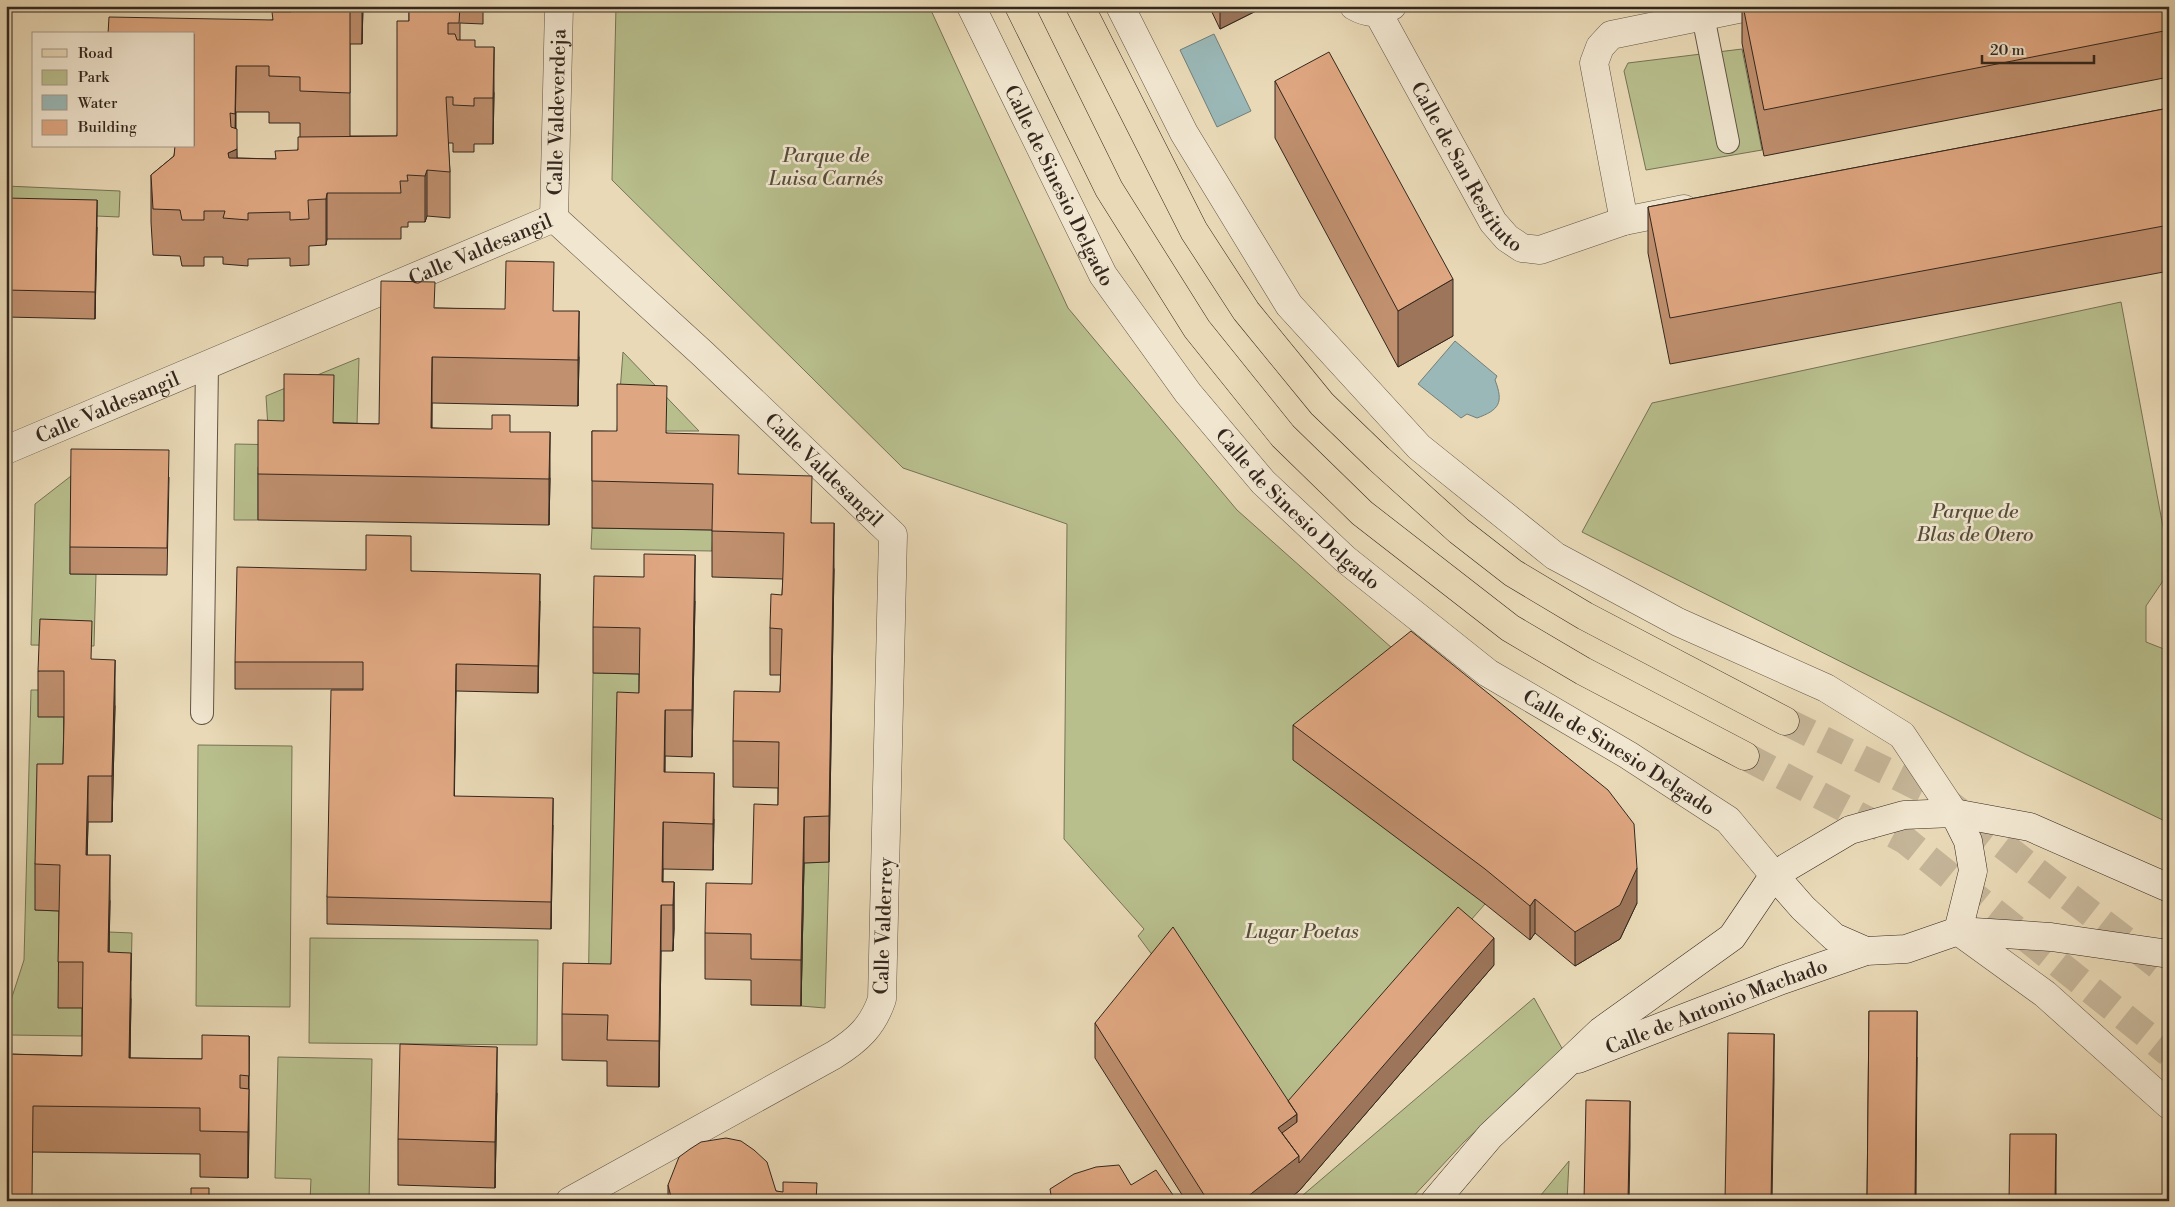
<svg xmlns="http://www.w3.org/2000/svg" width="2175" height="1207" font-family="'Libre Bodoni',serif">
<rect width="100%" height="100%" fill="#e9d9b6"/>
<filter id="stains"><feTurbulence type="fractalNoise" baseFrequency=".004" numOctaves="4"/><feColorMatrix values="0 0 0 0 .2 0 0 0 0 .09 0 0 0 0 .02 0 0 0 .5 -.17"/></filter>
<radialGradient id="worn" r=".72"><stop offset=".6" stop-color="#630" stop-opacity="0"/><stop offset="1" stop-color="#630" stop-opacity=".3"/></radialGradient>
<path fill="#b8bf8d" stroke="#767356" d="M616,6H929L1068,308L1237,510L1411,665L1485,904L1285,1132L1138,936L1144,929L1064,839L1067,524L903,468L612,180Z
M1742,49L1762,150L1646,170L1624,71L1628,63Z
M6,186L120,191L119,217L6,212Z
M2121,302L2169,559V572L2146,606V642L2169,651V823L2025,754L1582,532L1652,403Z
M623,352L699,431H617Z
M359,358L357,425L268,428L266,396Z
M235,444L284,445L258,467V520H234Z
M71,476L70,574H96L94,646L31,645L35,504Z
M592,528L713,530L712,551L591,549Z
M593,673L640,674V697L611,1011L588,1010Z
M31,690H39L64,717L63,811L35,910L60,911L83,1008L82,1036L10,1035L11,1000L24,960Z
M198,745L292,746L290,1007L196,1006Z
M829,862L825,1008L801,1006L804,863Z
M109,932L132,933L131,981L109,980Z
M310,938L538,940L537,1045L309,1043Z
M1534,998L1563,1050L1464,1142L1409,1201H1296Z
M278,1057L372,1059L369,1201H310L311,1179L275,1178Z
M1569,1161L1567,1201H1536Z"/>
<path fill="#9ab8b7" stroke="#717e7a" d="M1214,34L1251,111L1217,127L1180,50Z
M1455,341L1497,376L1495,380C1504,403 1499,410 1477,418L1467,414L1461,418L1418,384Z"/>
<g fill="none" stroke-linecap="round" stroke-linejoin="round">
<path stroke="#c5b598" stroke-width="28" stroke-dasharray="28 14" stroke-linecap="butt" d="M1785,721L1943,799L2169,974
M1745,756L1905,840L2169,1053"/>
<defs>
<path id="lane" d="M1703,16L1728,142
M202,713L207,365"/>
<g id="street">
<path id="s1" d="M971,6L1103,275L1188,393L1263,482L1345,559L1488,673L1628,755L1728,820L1774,875"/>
<path d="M1120,6L1184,133L1289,305L1419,447L1555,556L1678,622L1826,688L1902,735L1954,813"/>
<path d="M1354,6C1368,14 1377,14 1392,6"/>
<path id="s2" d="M1378,13L1493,222L1507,238L1522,248L1540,250L1624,221L1684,209"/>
<path id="s3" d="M554,218L703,354L893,535L882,999C873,1026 858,1040 834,1055L570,1201"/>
<path id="s4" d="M554,218L559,6"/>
<path d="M1624,221L1594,63L1600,47L1611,35L1753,6"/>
<path id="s5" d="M6,450L554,218"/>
<path d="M1958,931L2045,994L2169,1105"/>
</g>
<g id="secondary">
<path d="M1954,813L1968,841L1973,871L1958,931"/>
<path d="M1774,875L1803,908L1834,937L1866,951"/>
<path id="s6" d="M1578,1059L1782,980L1866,951L1906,949L1958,931L2051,937L2169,954"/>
<path d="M1435,1201L1490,1136L1601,1031L1732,937L1774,875L1850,830L1904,815L1954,813L2030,827L2169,888"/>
</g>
<path id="primary" d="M1019,6L1109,189L1197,329L1283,436L1362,513L1510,628L1583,671L1745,756
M1080,6L1194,231L1246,311L1322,404L1379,459L1459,531L1513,573L1585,616L1785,721"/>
</defs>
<use href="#lane" stroke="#605444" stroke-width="24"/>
<use href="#street" stroke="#605444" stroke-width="29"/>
<use href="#secondary" stroke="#33271e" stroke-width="29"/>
<use href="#primary" stroke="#33271e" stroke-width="29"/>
<use href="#lane" stroke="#f1e6d0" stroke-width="22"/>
<use href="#street" stroke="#f1e6d0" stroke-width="28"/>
<use href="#secondary" stroke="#f1e6d0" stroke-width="28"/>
<use href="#primary" stroke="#e9d9b6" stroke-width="28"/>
</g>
<path fill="#c0906f" stroke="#33271e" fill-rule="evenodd" d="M297,6H363L362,44H350V136H397L409,21V6H483V24L460,23V40L475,47L494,93L493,144H474V152H453V143H448L450,172V218L427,216L425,222H408V227H401V239H327L326,245L309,246V265L290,266V258L248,259V266L223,264V257H204V266H182L180,256L153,255L151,222V175L174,156L194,34L272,20L291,12L297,7ZM236,112H269V123H300V137L298,150L276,159L237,158L236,129Z
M1209,6H1266L1220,29Z
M1742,6H2169V77L1764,156L1742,43Z
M1275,81L1453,336L1398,367L1275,138Z
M2169,108V271L1670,364L1648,253V207Z
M6,198L97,227L95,319L6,317Z
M435,308L554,311L579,357L578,406L432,403V428L510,432L550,478L549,525L258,520V474L284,421L379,424Z
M592,431L667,433L739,474L812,523L834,569L829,862L804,863L801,1006L751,1005V980L705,979V933L752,884L778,805V788L733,787V741L780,692L781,675H770V628L782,595L783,579L712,577V530L592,528Z
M169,477L167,575L70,574V547Z
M411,571L540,601L538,693L456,691L454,796L553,825L551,929L327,924V897L363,689H235V662Z
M695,601L692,757L665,756V772L714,819L713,870L663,869V882H674V929L673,951H661L659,1087L607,1086V1061L562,1060V1014L611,964L639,693V674L593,673V627Z
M92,660L115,706L112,822H88L87,855L110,901L109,952L131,999L130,1058L202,1059L249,1036L248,1178L200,1177V1154L33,1152L6,1201V1054L82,1056V1008H58L59,911L35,910V864L63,764L64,717H38V671Z
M1293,725L1637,903L1620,939L1575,966L1535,933L1530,940L1485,904L1293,760Z
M1494,965L1299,1191L1286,1201H1186L1095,1058V1023L1288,1101Z
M1869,1011L1917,1057L1916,1201H1867Z
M497,1093L495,1188L398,1185V1139Z
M668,1185L776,1191L817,1201H668Z"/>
<path fill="#9c755a" stroke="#33271e" d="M362,6H363L362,44Z
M1220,6H1266L1220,29Z
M494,47V93L493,144V98Z
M236,66L235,150L237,149V196L228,199V153L235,150Z
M427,170V216L425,222V176Z
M327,193V239L326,245V199Z
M97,200V227L95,319V292Z
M1453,279V336L1398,367V311Z
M579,311V357L578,406V360Z
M432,357V403L431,474V428Z
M550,432V478L549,525V479Z
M834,523V569L829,862V816Z
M695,555V601L692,757V710Z
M540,574V601L538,693V666Z
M115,660V706L112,822V776Z
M456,664V691L454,823V796Z
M665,710V756L664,818V772Z
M714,773V819L713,870V824Z
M88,776V822L86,901V855Z
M553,798V825L551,929V902Z
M804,817V863L801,1006V960Z
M663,822V869L662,905V882Z
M110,855V901L108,998V952Z
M1637,868V903L1620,939L1575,966V932Z
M674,882V929L673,951V905Z
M1535,899V933L1530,940V906Z
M661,905V951L659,1087V1041Z
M1494,938V965L1299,1191L1286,1201H1242Z
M131,953V999L129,1104V1058Z
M1917,1011V1057L1915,1201V1200Z
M1774,1034V1080L1772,1201H1771Z
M249,1036V1135L248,1178V1132Z
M497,1047V1093L495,1188V1142Z
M1630,1101V1147L1629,1201H1628Z
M1297,1114V1149L1291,1153L1278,1128Z
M2056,1134V1201H2055Z"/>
<path fill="#dfa781" stroke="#33271e" d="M298,6H350V93L300,91V77L269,76V66H236L235,114L230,113L231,127L237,129V149L228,153L229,158L276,159L275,151L298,150V137L397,136V21H409V6H460L459,23H448V34H455L457,40H475V47H494L493,98H474V106L453,105V97H446L450,172L427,170L425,176L407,175L408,181H400L401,193H327L326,199L308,200L309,219L290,220V212L248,213V220L223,218L225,211H204V220H182L180,210L153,209L151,175L174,156L175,146H194V34H108L109,17L273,20L272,12H291V7H298Z
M1743,6H2169V30L1764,110Z
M1329,52L1453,279L1398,311L1275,81Z
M2169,108V225L1670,318L1648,207Z
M6,198L97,200L95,292L6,290Z
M506,261L554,262L553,311H579L578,360L432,357L431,428L492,429V415H510V432H550L549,479L258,474V420L284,421V374L334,375L333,423L379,424L381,281L435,282L434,308L505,309Z
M617,384L667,386L666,433L739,435L738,474L812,476L811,523H834L829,816L804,817L801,960L751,959V934L705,933L706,883L752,884L754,804L778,805L779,742L733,741L734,691L780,692L782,629L770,628L771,594L782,595L783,573L784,533L712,531L713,484L592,481V431H617Z
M71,449L169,450L167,548L70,547Z
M366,535L411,536V571L540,574L538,666L456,664L454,796L553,798L551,902L327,897L331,690H363V662H235L237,567L366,570Z
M644,554L695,555L692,710H665L664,772L714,773L713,824L663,822L662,882H674L673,905H661L659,1041L607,1040L608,1015L562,1014L563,963L611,964L617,692L639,693L640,628L593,627L594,576L644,577Z
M40,619L92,621L91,659L115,660L112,776H88L86,855H110L108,952L131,953L129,1058L202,1059V1035L249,1036V1076L240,1075V1088L249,1089L248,1132L200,1131V1108L33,1106L32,1198L160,1201H6V1054L82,1056L83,962H58L60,865L35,864L37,764H63L64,722V671H38Z
M1411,631L1608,790L1634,824L1637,868L1620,905L1575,932L1535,899L1530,906L1485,869L1293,725Z
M1458,907L1494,938L1299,1163V1156L1282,1133L1297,1122V1114L1288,1101Z
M1173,927L1297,1114L1278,1128L1299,1156L1242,1201H1208L1095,1023Z
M1869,1011H1917L1915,1200H1867Z
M1728,1033L1774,1034L1771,1201H1725Z
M400,1044L497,1047L495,1142L398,1139Z
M1586,1100L1630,1101L1628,1201H1584Z
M2010,1134H2056L2055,1201H2009Z
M726,1138L741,1141L754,1150L767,1162L776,1191L783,1192V1182L817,1183L816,1201H672L668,1185L679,1157L690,1149L701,1142Z
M1119,1165L1131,1185L1156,1170L1177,1201H1052L1050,1189L1074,1174L1096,1167Z
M191,1188H209V1201H191Z
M837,1196L924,1201H837Z"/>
<g text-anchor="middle" stroke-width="5" stroke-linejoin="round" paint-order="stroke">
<g font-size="20" fill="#33271e" stroke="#f1e6d0">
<text dy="7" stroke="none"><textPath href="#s4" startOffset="106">Calle Valdeverdeja</textPath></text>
<text dy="7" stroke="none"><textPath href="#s2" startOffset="178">Calle de San Restituto</textPath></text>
<text dy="7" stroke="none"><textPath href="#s1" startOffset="200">Calle de Sinesio Delgado</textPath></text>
<text dy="7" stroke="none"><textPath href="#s5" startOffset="515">Calle Valdesangil</textPath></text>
<text dy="7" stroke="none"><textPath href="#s5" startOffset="110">Calle Valdesangil</textPath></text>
<text dy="7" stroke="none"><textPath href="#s3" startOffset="369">Calle Valdesangil</textPath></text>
<text dy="7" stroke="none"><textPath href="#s1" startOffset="605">Calle de Sinesio Delgado</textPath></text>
<text dy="7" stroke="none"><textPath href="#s1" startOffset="1010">Calle de Sinesio Delgado</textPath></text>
<text transform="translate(883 926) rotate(-88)" y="7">Calle Valderrey</text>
<text dy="7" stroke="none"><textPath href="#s6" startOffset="148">Calle de Antonio Machado</textPath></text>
</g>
<g font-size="20" font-style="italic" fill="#544d3a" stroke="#f1e6d0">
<text x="826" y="162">Parque de<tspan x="826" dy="23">Luisa Carnés</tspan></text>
<text x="1975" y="518">Parque de<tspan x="1975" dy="23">Blas de Otero</tspan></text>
<text x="1302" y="938">Lugar Poetas</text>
</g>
</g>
<rect width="2175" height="1207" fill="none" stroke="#e9d9b6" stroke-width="25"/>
<rect x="8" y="8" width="2160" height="1192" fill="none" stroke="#33271e" stroke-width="2.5"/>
<rect x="12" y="12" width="2150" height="1182" fill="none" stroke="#33271e"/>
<rect x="32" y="32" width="162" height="115" fill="#f1e6d0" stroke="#a59a89"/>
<rect x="42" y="49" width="25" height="8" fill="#e9d9b6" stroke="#a59a89"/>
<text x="78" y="58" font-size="15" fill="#33271e">Road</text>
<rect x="42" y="70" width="25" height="15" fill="#b8bf8d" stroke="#a59a89"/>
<text x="78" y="82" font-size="15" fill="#33271e">Park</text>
<rect x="42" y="95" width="25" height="15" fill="#9ab8b7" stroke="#a59a89"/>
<text x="78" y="108" font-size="15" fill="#33271e">Water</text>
<rect x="42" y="120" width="25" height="15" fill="#dfa781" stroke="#a59a89"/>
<text x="78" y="132" font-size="15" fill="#33271e">Building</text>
<path d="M1982 55v8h112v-8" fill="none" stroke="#33271e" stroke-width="2.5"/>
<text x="1990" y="55" font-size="15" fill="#33271e" stroke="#f1e6d0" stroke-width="4" paint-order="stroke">20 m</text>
<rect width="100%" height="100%" filter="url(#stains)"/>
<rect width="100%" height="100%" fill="url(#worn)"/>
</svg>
